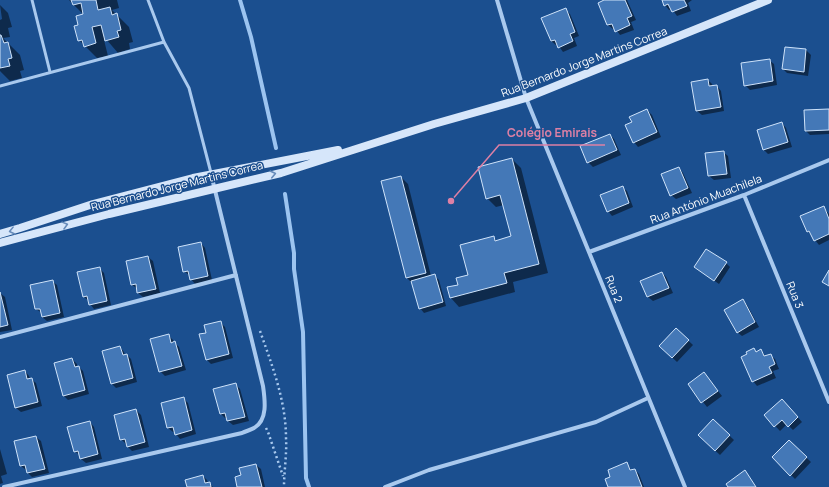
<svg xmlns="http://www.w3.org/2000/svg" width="829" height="487" font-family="Manrope,sans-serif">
<rect width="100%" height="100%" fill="#1b4f8f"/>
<path fill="#0007" d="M69,0H117L119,8L112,10L129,27L133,42L129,43L130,49L118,53L106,39L104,40L108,56L97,58L79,40V26L84,15Z
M606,0H627L636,20L631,22L634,30L620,35L615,28L613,29L608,25Z
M663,0H692L688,3L691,11L677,16L672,9L669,10L665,5Z
M0,5L8,13L12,27L8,28L10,37L3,38L20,55L24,70L20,71L22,78L10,81L0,71V18V20L2,19Z
M565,9L570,14L579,36L574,38L577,46L563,52L558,45H556L551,41Z
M786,48L806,50L811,55L808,76L787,73L783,69Z
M769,60L774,64L777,85L750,90L745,85Z
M708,80L712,84L713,87L717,86L721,91L724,111L702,115L697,111Z
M647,110L652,115L661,137L638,147L634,142L633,122Z
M829,110V134L810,135L806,131Z
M782,123L786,128L792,147L768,154L764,150Z
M610,135L614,139L621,155L593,167L588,162Z
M723,152L728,156L731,178L714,180L709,176Z
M512,159L521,168L548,273L513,282L515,292L459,307L451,298L459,285L469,276L493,237L497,241L512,237L504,205L496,207L487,198Z
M679,168L683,173L692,193L676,199L671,195Z
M401,177L408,184L431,276L434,275L439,280L446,306L424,313L420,308L412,283L407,278Z
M622,187L627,191L633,207L612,216L608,211Z
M823,207L829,214V240L819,245L808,231Z
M201,243L205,248L212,280L195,284L191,279L190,276L184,271Z
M148,257L153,261L160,293L143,297L138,293V289L132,285Z
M726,263L730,267L719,284L695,267Z
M100,269L104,273L111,305L94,309L90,304L89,301L84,297Z
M662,273L666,277L673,293L653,301L648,297L642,281Z
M52,281L57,285L64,317L47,321L42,317V313L36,309Z
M0,293L5,297L12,330L0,332Z
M743,300L747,305L759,327L742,336L737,332Z
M220,322L225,327L233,358L211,364L207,360Z
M676,329L693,345L677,362L660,346Z
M168,335L173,340L174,343H175L179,347L186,370L165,376L160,371Z
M120,347L124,352L125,355H127L131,359L137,382L116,388L112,384Z
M754,350L757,352L761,350L766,357L770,355L775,359L779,369L773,371L776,378L757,386L753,381Z
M72,359L77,364V367H79L83,371L89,394L68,400L64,396Z
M25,371L29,376L30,379H31L36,383L42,406L21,412L16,408Z
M704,373L722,396L707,407L689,384Z
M236,385L240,389L249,421L233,425L228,421L227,418H225L221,414L215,390Z
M183,398L188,403L196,434L180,439L176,434L175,431L173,432L168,428Z
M787,405L802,422L793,430L787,424L780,431L765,415Z
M136,410L141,415L149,447L132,451L128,447L127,443L126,444L121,439Z
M713,420L734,440L720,455L704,440Z
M90,422L94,427L102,459L86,463L81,459L80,455L74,451Z
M36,437L41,441L49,473L32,477L28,473L27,470H26L21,466Z
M789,441L811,462L795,479L773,457Z
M0,449L7,474L1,476L3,483L0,484Z
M627,464L632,471L635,470L639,474L644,487H609L612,478Z
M256,465L261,469L265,487H238L242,476Z
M203,476L207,480L208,483H209L213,487H188Z"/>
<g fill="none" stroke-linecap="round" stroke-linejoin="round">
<path stroke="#9cc4f0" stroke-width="4" d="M240,0L251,37L276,148
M285,194L294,253V269L303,332L306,478L309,487"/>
</g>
<path fill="#4478b7" stroke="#cfe3fa" d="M71,0H96L98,10L110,7L112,15L117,13L121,30L117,31L119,37L105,41L101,25L92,27L96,43L84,47L82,40L78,41L74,26L78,25L76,16L83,14L81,3L73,5Z
M604,0H625L632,16L627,18L630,25L615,32L612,24L607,25L598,3Z
M662,0H684L687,6L672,12L668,4L664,6Z
M566,8L575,32L570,34L573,41L558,48L555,40L551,41L541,18Z
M0,35H1L4,43L8,42L12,58L8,59L10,66L0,68Z
M785,47L806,49L804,72L782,69Z
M770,59L773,81L744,86L741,63Z
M708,79L709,86L717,85L721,107L696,111L691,82Z
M647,109L657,132L633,143L625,125L632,122L629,117Z
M829,109V130L805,131L804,110Z
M782,122L788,142L763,150L757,130Z
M610,134L617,150L587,163L580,146Z
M724,151L727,174L708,176L705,153Z
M512,158L539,264L504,273L507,283L450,298L447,287L458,285L456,278L468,275L460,245L494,236L495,241L511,236L500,195L486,199L478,167Z
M679,167L688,188L670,196L661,174Z
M401,176L426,273L406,278L381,181Z
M623,186L629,203L607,212L600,195Z
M824,206L829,219V234L814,241L809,231L807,232L800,216Z
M201,242L208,276L190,280L188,271L183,272L178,247Z
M706,249L727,262L714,281L694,267Z
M148,256L156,289L137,293L136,284L131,285L126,261Z
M100,267L107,301L89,305L87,296L83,297L77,272Z
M829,270V286L822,282Z
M662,272L669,288L647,297L640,281Z
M435,274L443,302L419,309L411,281Z
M53,280L60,313L42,317L40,309H35L30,285Z
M0,292L8,325L0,327Z
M743,299L755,322L737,333L724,310Z
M221,321L229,354L206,360L199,334L206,333L204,325Z
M676,328L689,340L672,358L659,346Z
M169,334L171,343L175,341L182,366L159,372L150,339Z
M120,346L123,355L127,354L133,378L111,384L102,351Z
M754,348L756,352L761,349L764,356L771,354L775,364L769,367L772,373L752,382L741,357L747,354L746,352Z
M72,358L75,367L79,366L85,390L63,396L54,363Z
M25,370L27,379L32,378L38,402L15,408L7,375Z
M704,372L718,391L701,403L688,384Z
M236,383L245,417L227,421L225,413L220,414L213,389Z
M184,397L192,430L175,435L173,427L167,428L161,403Z
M782,399L798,417L788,427L782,420L774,427L764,415Z
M136,409L145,442L127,447L125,439L120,440L114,415Z
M713,419L730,435L715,451L698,435Z
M90,421L98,454L80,459L78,451L74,452L67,427Z
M36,436L45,469L27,473L25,465L20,466L14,441Z
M789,440L807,457L790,476L772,457Z
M627,462L630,470L635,469L642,487H608L605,479L610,477L608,470Z
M256,464L262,487H237L235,477L241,475L239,468Z
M745,470L756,487H728L726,484Z
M203,475L205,483L210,482L211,487H187L185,480Z"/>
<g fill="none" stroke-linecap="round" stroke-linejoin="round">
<path stroke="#a9c9ee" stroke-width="2.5" stroke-dasharray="2 3" stroke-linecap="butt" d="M260,331C272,365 286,401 286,438C287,454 284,471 284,487
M266,428L268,432L283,476"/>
<path stroke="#a9c9ee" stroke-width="3" d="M32,0L50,72
M148,0L164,42L189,88L211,173
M0,86L164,42"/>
<path stroke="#a9c9ee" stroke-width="4" d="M497,0L526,98L685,487
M744,195L829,402
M589,252L744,195L829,160
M0,337L236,275
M4,487L242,433C246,431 251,430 254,428C268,420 265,400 263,386L211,174
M385,487L429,470L596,422L648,398"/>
<path stroke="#d6e6fa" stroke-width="8" d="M0,234L20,228L93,204L193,178L338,150
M0,243L109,214L281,173L434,124L526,98L768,0"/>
</g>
<defs><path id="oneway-chevron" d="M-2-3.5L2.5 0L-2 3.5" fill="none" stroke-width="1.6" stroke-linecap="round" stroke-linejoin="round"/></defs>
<g stroke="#668bba">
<use href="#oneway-chevron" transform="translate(273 174) rotate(-13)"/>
<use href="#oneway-chevron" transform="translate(65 225) rotate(-15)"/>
<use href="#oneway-chevron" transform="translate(12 231) rotate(166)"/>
</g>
<g text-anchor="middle" stroke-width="3" stroke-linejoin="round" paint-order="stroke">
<g font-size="11" fill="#fff" stroke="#1b4f8f">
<text transform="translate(584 62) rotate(-21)" y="4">Rua Bernardo Jorge Martins Correa</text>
<text transform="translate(177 186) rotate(-14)" y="4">Rua Bernardo Jorge Martins Correa</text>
<text transform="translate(706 199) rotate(-21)" y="4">Rua António Muachilela</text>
<text transform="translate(614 289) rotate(68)" y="4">Rua 2</text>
<text transform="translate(795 295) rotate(68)" y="4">Rua 3</text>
</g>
</g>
<path fill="none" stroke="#dd80a5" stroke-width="1.5" d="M451 201L499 145H605"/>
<circle fill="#dd80a5" stroke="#1b4f8f" stroke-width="1.5" cx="451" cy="201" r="4"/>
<g font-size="12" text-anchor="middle" font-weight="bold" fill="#dd80a5" stroke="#1b4f8f" stroke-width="3" stroke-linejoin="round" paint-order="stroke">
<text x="552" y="137">Colégio Emirais</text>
</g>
</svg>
